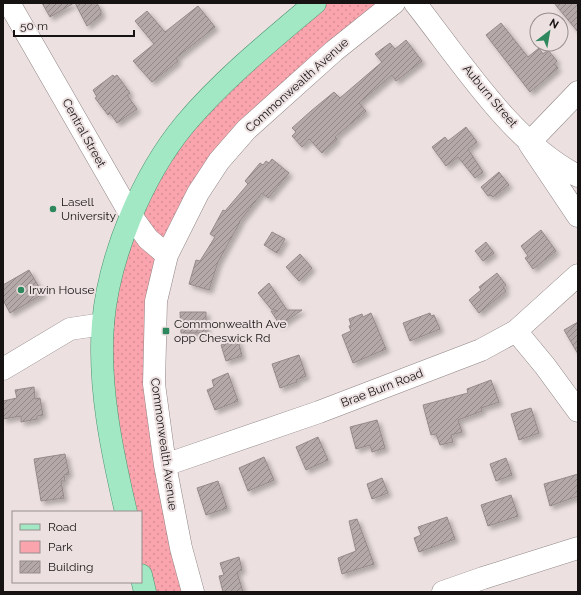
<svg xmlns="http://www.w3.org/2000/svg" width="581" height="595" font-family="Raleway,sans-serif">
<defs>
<pattern id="green-dots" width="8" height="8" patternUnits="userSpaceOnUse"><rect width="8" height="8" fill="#faa4ad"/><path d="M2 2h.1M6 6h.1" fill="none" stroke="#d68c94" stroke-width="1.8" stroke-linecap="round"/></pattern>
<pattern id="building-hatch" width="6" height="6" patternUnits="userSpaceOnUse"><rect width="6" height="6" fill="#b4a8a9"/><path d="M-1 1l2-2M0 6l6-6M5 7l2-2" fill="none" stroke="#918888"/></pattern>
<filter id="shadow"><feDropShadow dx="3.5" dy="3.5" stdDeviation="2" flood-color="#0004"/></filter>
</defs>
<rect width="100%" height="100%" fill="#ece0e0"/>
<path fill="url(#green-dots)" d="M315,3H394L246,130L178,231L154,344L193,592H145L141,575V512H126L103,324L157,164Z"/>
<path fill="url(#building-hatch)" stroke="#968a8b" filter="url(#shadow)" d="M42,3H74L50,17Z
M75,3H97L101,11V15L87,26Z
M554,3H578V32Z
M198,6L215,27L176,58L178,61L152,82L133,61L154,44L135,21L147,11L165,32Z
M501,23L528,57L539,48L543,54L548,50L557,61L554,64L558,68L530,92L486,35Z
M406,40L422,61L396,81L392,75L359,103L366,111L335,137L337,139L322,153L309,139L302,147L292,136L296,132L292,128L311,111L334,92L340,98L382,62L375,54L390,43L395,49Z
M113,75L114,77L117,75L130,93L127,95L137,109L117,123L110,113L108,115L95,98L97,97L93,90Z
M466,127L477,142L468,149L483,172L475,178L458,157L446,166L432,147L445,137L448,141Z
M272,159L289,173L268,198L262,193L239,222H240L218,262L209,290L189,284L196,260L200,261L215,237L210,234L223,210L225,211L248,184L245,181L260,163L263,165L266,161L269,163Z
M499,172L509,185L493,197L491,195L488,196L481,187Z
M541,230L556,251L533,269L525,258L528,256L521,246Z
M272,232L285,239L277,253L264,245Z
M486,242L494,253L483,261L475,251Z
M300,254L312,268L299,281L286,267Z
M29,270L43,294L10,313L3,300V285Z
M497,273L506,285L503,287L506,291L479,313L469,300L481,290L479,287Z
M269,283L287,310H302L280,325L271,311H278L271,309L258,293Z
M180,312H206V333H181Z
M371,313L386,349L353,363L342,335L351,331L349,326L351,325L349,319L362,314L363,317Z
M430,313L431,316L434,315L440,329L410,341L403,323Z
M578,322V354L564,330Z
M238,340L242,356L226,361L221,345Z
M299,355L306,376L296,380L297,382L280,388L272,364Z
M228,373L238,401L215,410L207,390L214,387L212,380Z
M491,380L499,402L481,408L482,411L458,420L462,432L451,435L453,442L440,445L436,434L431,435L423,405L468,393L467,389Z
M34,387L35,399L40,398L43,415L37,416V419L21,422V416L3,419V401L17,398L15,390Z
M531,408L539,433L519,440L511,414Z
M377,420L385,448L372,452L370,445L356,449L350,427Z
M318,437L328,460L306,470L296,447Z
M65,454L69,474L64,475L65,481H61L64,498L41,501L34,459Z
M264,457L274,480L248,491L239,468Z
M506,458L512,475L496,481L490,464Z
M578,474V496L550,506L544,484Z
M382,478L388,493L372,499L367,484Z
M218,481L227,508L206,515L197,488Z
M511,495L518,516L488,526L481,505Z
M447,517L455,539L419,552L414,538L421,535L418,527Z
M357,519L374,564L342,574L338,558L356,551L349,521Z
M239,557L242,570L237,572L243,592H223L219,576L224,575L220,563Z"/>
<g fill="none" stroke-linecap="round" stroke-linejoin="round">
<defs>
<path id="minor" d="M9,3L132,217L148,239L167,255
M415,3C460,60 512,143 578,176
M578,92L529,143L578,216
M516,331L545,366L578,411
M3,369L70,329L103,324
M165,465L319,412L481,350L516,331L578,275
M193,592L181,548L165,465L154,384L156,301L167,255L198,193L219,161L246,130L334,51L394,3
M443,592L483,578L578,548"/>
<path id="major" d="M126,512C112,452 98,386 103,323C109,256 142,176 185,124C223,79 270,41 315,3
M141,575L145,592"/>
</defs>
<use href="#minor" stroke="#908585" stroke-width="23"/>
<use href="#major" stroke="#4a936e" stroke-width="23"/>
<use href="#minor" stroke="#fff" stroke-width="22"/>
<use href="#major" stroke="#a3e8c5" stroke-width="22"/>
</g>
<g fill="#2e885e" stroke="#ece0e0" stroke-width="1.5">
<circle cx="53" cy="209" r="4"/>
<circle cx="21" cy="290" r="4"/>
<rect x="162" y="327" width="8" height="8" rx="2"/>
</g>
<g text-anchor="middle" stroke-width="4" stroke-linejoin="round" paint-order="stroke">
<g font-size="12" fill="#171313" stroke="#ece0e0">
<text transform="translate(297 85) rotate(-42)" y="4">Commonwealth Avenue</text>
<text transform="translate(490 96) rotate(50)" y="4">Auburn Street</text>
<text transform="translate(84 133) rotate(61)" y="4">Central Street</text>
<text transform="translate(382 388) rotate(-21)" y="4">Brae Burn Road</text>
<text transform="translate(164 444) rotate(82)" y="4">Commonwealth Avenue</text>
</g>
<g font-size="12" fill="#171313" stroke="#ece0e0" text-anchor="start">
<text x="61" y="206">Lasell<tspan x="61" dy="14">University</tspan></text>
<text x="29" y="294">Irwin House</text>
<text x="174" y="328">Commonwealth Ave<tspan x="174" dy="14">opp Cheswick Rd</tspan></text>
</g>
</g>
<rect width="581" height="595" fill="none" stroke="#171313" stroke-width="8"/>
<rect x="12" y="511" width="130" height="72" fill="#ece0e0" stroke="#978e8e"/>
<rect x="20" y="524" width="20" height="6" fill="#a3e8c5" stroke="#978e8e"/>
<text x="48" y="531" font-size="12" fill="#171313">Road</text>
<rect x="20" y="541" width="20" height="12" fill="#faa4ad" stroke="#978e8e"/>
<text x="48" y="551" font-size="12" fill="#171313">Park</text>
<rect x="20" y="561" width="20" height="12" fill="url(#building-hatch)" stroke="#978e8e"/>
<text x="48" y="571" font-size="12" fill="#171313">Building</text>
<g transform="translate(549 32) rotate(31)"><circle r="19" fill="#ece0e0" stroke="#978e8e"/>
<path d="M0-3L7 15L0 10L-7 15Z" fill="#2e885e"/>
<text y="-6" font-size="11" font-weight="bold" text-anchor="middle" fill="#171313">N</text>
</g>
<path d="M14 30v6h120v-6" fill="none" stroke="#171313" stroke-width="2"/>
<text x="20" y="30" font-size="12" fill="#171313" stroke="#ece0e0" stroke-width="3" paint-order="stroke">50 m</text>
</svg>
